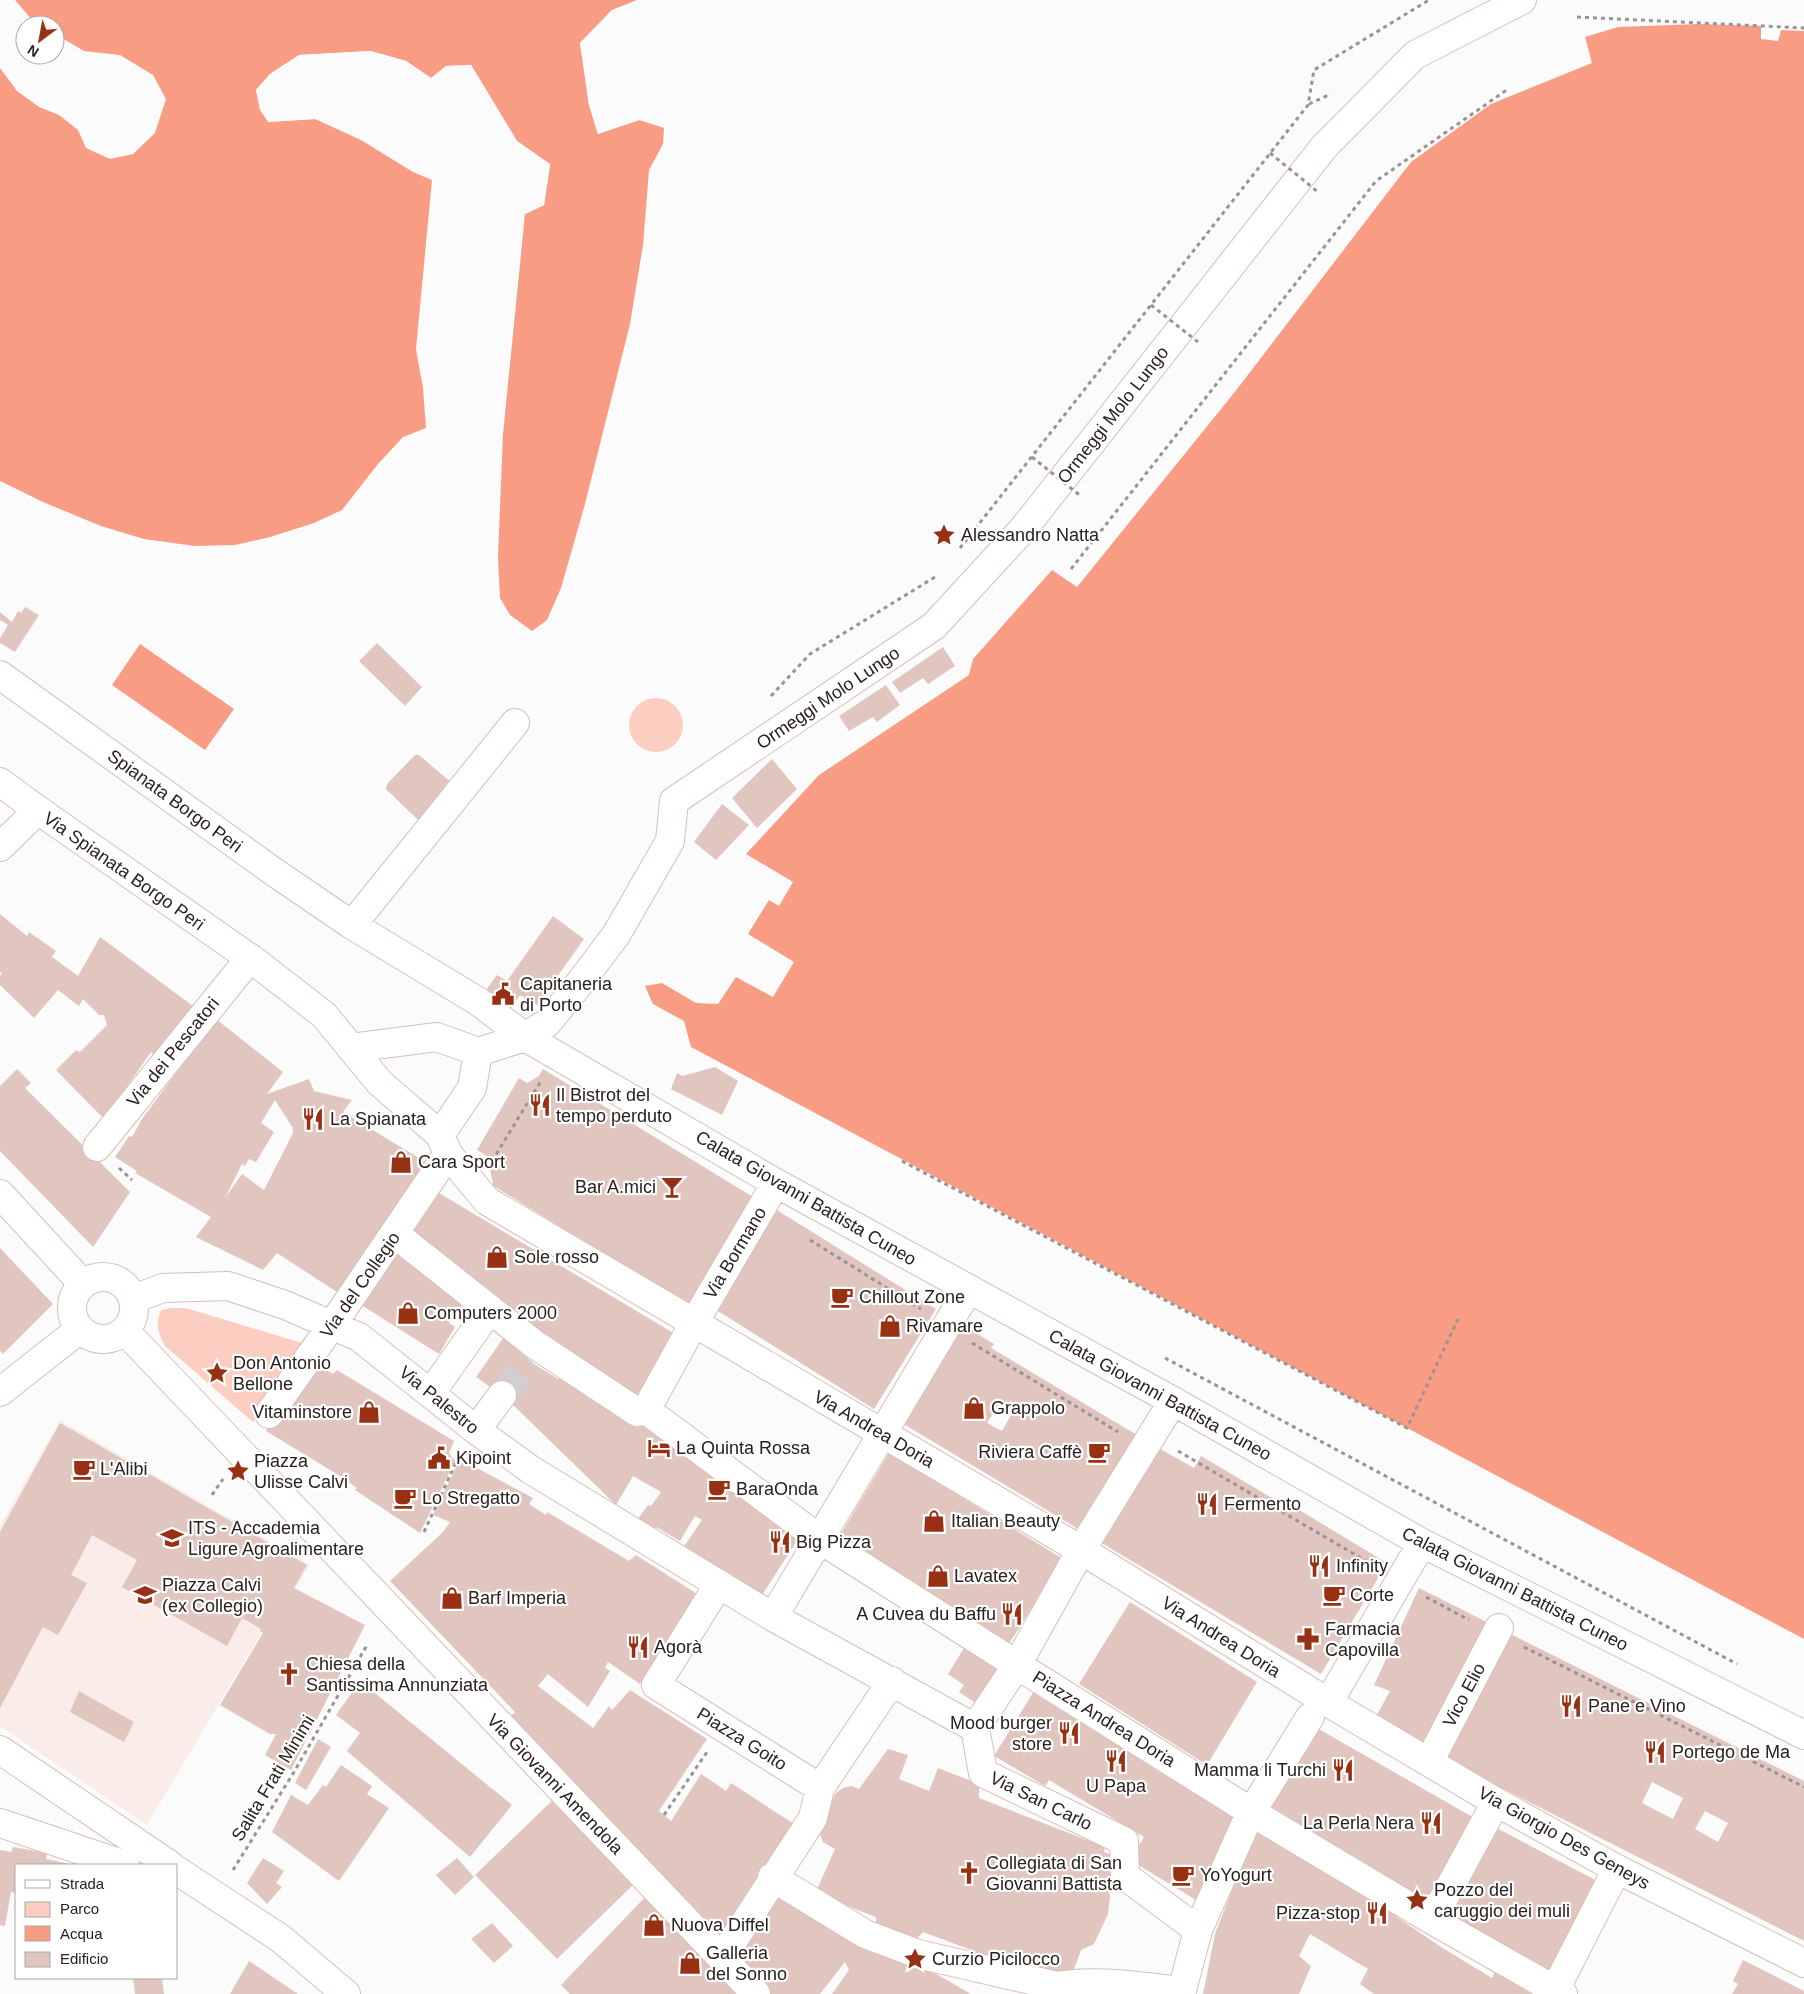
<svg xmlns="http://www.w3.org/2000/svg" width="1804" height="1994" font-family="Arial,sans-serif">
<rect width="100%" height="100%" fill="#fbfbfb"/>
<path fill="#faece8" d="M60,1420L310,1565L272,1625L261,1633L147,1825L0,1726V1526Z"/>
<path fill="#fbcec1" d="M629 725a27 27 0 1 1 54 0a27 27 0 1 1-54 0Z
M171,1308H186L305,1344L253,1422L165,1346C158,1333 155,1325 161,1310Z"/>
<path fill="#f99c84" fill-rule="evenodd" d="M0,0H637L612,10L580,43L589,105L598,134L639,120L664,128L663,144L649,170L643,245L630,324L585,504L561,588L547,620L532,631L510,615L500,598L498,557L503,434L525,214L544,205L550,165L517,141L471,65L446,66L431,78L406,61L371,51L299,55L270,74L256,90L260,110L268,122L315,119L361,140L413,172L432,180L416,349L423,388L426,428L403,437L378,464L342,510L314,523L270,537L235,545L195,546L144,539L101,526L43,502L0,481ZM25,25H55V55H25Z
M1698,24L1761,26V39L1778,41L1781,30L1804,31V1639L691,1047L684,1021L653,1004L645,986L662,983L696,1003L718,1004L736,977L773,997L794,962L748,934L769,900L779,906L793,882L746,854L819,775L969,675L973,659L1052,570L1077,587L1234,393L1411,162L1491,104L1592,63L1585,37L1618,27Z
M140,644L234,709L205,750L112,685Z"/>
<path fill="#fbfbfb" d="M0,0H15L32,20L41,25H25V55H55V34L84,51L120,55L153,75L166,99L155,133L133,154L110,159L86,148L78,130L59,115L39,107L17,91L0,68Z
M639,0L613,12L582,44L591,104L600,131L639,118L666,127L639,120L598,134L589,105L580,43L612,10Z
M370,51L406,61L431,78L446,66L471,65L517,141L550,164L544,205L525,214L523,212L542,203L548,166L515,142L470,67L447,68L431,80L405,64L370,53L300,58L271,76L259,90L263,109L269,120L316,117L315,119L268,122L261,110L256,90L270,74L299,55Z"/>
<path fill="#e0c6bf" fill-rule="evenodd" d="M25,607L39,615L15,652L0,643V638L8,625L0,620V612L12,622L18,611L21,613Z
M377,643L422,687L405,706L359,661Z
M943,647L955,666L928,684L923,678L900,693L892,682Z
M886,685L900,705L877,722L873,717L849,731L839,716Z
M415,755H419L453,784L423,820L417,819L386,789L387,784Z
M772,759L797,789L757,828L732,798Z
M722,804L749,825L716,860L694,842Z
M0,914L27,936L29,932L56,951L52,957L78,976L100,937L193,1006L159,1060L151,1052L104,1119L56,1070L76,1050L80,1052L107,1025L104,1015H99L83,999L79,1006L58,990L34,1018L0,985V976L2,973L0,972Z
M553,916L584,939L537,1005L520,995L509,1011L484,993L497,975L507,981Z
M216,1019L283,1072L267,1094L309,1079L314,1091L352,1100L343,1112L432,1166L343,1296L277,1253L263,1270L196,1237L211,1217L135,1173L137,1171L115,1157L129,1136L132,1137L142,1119ZM275,1100L293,1128V1133L264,1190L242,1174L225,1198L242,1164L245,1166L249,1159L256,1162L274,1132L261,1123Z
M715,1067L738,1081L722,1115L671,1089L677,1073L682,1076Z
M17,1069L31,1083L25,1088L130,1192L93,1247L0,1151V1086Z
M543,1069L758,1200L694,1309L492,1185L493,1183L487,1156L477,1150L519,1078L527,1083L539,1076Z
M429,1187L680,1337L639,1402L516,1320L402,1231Z
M772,1207L936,1309L874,1409L710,1306Z
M395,1241L467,1297L449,1323L455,1327L439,1354L355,1301Z
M0,1248L53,1304L3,1354L0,1351Z
M961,1324L994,1344L991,1348L1137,1435L1080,1530L902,1423ZM1000,1402L1014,1410L1002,1431L987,1423Z
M504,1337L528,1357L526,1359L558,1379L563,1372L648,1426L800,1536L762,1595L681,1551L702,1520L695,1516L680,1541L656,1527L651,1535L635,1523L648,1505L651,1506L661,1492L633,1476L616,1505L507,1399L476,1377Z
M314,1362L333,1374L337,1370L454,1441L449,1453L455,1461L420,1533L355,1490L357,1488L345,1479L266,1431Z
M60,1423L307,1565L294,1588L365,1625L291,1770L265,1755L276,1734H270L220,1705L263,1633L260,1631L261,1629L242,1618L227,1646L122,1587L137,1560L92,1535L71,1575L87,1583L58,1635L43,1627L0,1708V1532Z
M1157,1447L1194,1468L1201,1456L1289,1508L1291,1505L1387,1563L1321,1674L1100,1542Z
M889,1453L1063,1559L1005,1650L836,1542Z
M460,1459L533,1498L529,1504L546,1515L547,1512L629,1561L636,1555L697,1594L640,1684L608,1662L605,1668L610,1671L588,1707L548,1674L538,1686L593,1728L609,1706L612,1710L630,1690L707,1739L659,1811L671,1821L701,1774L726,1791L731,1783L797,1826L723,1948L508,1719L515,1712L390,1581L443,1532L450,1522L433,1515Z
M1419,1588L1804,1781V1941L1440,1757L1428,1746L1377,1715L1390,1691L1374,1685ZM1652,1782L1683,1798L1673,1819L1642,1803ZM1705,1811L1728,1823L1718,1842L1695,1829Z
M1130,1602L1257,1682L1207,1765L1079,1684Z
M967,1643L1002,1666L977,1704L959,1692L964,1685L948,1674Z
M360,1681L512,1805L470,1857L347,1751L360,1733L336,1715Z
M79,1691L134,1722L124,1742L70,1712Z
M1034,1691L1239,1814L1196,1900L1130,1860L1144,1837L1049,1780L1045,1786L994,1756Z
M1317,1728L1483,1823L1432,1913L1265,1814Z
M318,1739L331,1747L306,1790L295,1783Z
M888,1749L908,1755L899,1779L929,1791L938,1768L979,1784V1798L1105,1847L1104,1852L1119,1858L1108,1889L1110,1896L1108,1914L1094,1944L1081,1950L1070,1980L1049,1979L923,1932L911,1945L876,1932V1917L815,1894L835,1849L823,1842L820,1834L835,1794L843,1788L851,1786L859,1789Z
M341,1765L372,1786L367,1794L389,1808L339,1881L272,1832L291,1795L308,1805L323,1785L326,1787Z
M556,1797L637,1881L557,1959L475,1875Z
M1259,1822L1398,1915L1397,1917L1441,1947L1492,1978L1495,1972L1536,1994H1374L1360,1984L1368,1969L1310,1934L1299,1956L1311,1966L1299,1994H1203L1215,1934Z
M1487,1823L1599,1882L1549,1976L1438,1916Z
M13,1847L47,1853L46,1859L75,1865H16V1893L11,1892L5,1926L0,1925V1850L11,1852Z
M263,1858L284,1871L276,1883L282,1887L267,1904L247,1883Z
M457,1858L474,1877L455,1895L436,1875Z
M773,1886L873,1944L938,1975L971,1994H832L849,1970L845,1962L820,1994H768L730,1952Z
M648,1894L744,1994H570L561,1985Z
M492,1923L513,1946L494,1963L471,1939Z
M1743,1960L1804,1991V1994H1732L1738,1984L1733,1981Z
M249,1961L298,1994H230Z
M133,1978H162L164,1994H135Z"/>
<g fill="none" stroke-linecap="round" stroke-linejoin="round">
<path stroke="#d1cfcf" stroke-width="28" stroke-dasharray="28 14" stroke-linecap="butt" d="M502,1395L531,1361"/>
<defs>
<path id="minor" d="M0,675L274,872L352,925L479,1002L525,1037L776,1183L1173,1401L1422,1543L1804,1735
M0,782L38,810
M352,925L515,723
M351,1048L437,1037L478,1052
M478,1052L525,1037L547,1023L576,988L616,935L670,841L674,801L934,626L1024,528L1324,147L1415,55L1522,0
M440,1135L472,1088L478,1052
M97,1147L250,958
M776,1183L694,1323L646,1410L821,1540L1017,1665L1261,1818L1432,1920L1555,1990
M395,1234L534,1344L637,1412L646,1410
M133,1299L163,1288L228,1286L285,1305L359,1337L476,1430L531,1470L773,1617L975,1728
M431,1393L490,1309
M1173,1401L1081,1550L1017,1665L975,1728L983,1773L1124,1841L1125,1876L1198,1930
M269,1414L332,1325L448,1154
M476,1430L502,1395
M719,1584L656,1685L820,1788L892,1681
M773,1617L968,1290
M1335,1691L1422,1543
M1429,1762L1499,1628
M0,1823L125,1865
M772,1877L865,1934L918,1954L1057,1986C1098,1979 1141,1987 1182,1991
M1432,1920L1496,1802
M722,1958L813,1818L820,1788
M1181,1994L1198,1930L1249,1816L1310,1717
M1563,1994L1555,1990L1617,1869"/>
<path id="major" d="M0,847L38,810L257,963L324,1015L380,1083L440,1135L448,1154L487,1201L1081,1550L1329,1703L1496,1802L1617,1869L1804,1963
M0,1194L83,1284
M72 1308a31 31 0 1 1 62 0a31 31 0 1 1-62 0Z
M125,1331L756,1994
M0,1392L80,1329
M0,1750L170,1865
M176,1870L280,1938L346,1994"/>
</defs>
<use href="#minor" stroke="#d9beb7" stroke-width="30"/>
<use href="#major" stroke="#d9beb7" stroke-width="30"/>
<path stroke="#999493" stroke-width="3" stroke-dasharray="4 4" stroke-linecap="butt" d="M1577,17L1804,28
M1309,104L1331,94
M960,548L1308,105L1314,70L1429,0
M1071,569L1376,181L1508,89
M771,696L810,654L935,577
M492,1161L541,1081
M902,1161L1407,1428L1458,1319
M119,1168L132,1180
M810,1240L921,1309
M972,1343L1118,1432
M1165,1358L1737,1664
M1178,1451L1373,1565
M212,1495L223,1479
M424,1532L459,1456
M1426,1597L1469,1620
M1524,1647L1804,1787
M664,1815L707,1752
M233,1870L294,1772L367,1645"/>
<use href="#minor" stroke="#fff" stroke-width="28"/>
<use href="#major" stroke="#fff" stroke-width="28"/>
<path stroke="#999493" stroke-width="3" stroke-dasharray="4 4" stroke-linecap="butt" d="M1270,153L1318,192
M1151,305L1198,342
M1032,457L1082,497"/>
</g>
<defs>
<symbol id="sight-bare" viewBox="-9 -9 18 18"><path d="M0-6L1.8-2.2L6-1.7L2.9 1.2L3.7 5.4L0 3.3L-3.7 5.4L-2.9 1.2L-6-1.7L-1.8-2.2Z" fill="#983014" stroke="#fff" stroke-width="2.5" paint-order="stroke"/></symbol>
<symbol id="civic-bare" viewBox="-9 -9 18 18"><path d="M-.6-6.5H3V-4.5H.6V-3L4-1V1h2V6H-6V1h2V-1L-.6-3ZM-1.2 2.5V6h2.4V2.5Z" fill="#983014" stroke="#fff" stroke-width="2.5" paint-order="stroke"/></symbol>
<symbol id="restaurant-bare" viewBox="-9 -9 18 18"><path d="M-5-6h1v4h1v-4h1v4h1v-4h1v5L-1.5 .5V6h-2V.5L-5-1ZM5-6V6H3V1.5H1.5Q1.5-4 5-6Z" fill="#983014" stroke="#fff" stroke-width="2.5" paint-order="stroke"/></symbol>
<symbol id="shop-bare" viewBox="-9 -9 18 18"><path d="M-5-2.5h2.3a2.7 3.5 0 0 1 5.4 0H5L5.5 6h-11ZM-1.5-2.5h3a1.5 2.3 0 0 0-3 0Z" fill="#983014" stroke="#fff" stroke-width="2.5" paint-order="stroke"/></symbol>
<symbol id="bar-bare" viewBox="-9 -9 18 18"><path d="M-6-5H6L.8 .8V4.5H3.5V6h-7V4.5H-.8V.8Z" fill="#983014" stroke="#fff" stroke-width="2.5" paint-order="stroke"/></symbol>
<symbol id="cafe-bare" viewBox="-9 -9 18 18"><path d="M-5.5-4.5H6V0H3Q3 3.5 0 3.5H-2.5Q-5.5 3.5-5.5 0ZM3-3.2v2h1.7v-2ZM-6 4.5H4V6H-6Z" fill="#983014" stroke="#fff" stroke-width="2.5" paint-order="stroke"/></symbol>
<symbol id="hotel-bare" viewBox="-9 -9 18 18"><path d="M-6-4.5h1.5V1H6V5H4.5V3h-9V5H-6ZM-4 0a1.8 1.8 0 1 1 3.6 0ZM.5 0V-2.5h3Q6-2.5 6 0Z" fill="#983014" stroke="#fff" stroke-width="2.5" paint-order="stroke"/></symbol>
<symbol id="university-bare" viewBox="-9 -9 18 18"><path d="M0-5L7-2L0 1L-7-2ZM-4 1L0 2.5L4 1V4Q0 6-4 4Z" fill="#983014" stroke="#fff" stroke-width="2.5" paint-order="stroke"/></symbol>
<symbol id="school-bare" viewBox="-9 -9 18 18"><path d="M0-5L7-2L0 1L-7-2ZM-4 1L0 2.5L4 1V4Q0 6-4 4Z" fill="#983014" stroke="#fff" stroke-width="2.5" paint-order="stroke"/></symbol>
<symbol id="pharmacy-bare" viewBox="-9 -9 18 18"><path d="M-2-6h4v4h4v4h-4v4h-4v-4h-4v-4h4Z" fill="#983014" stroke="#fff" stroke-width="2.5" paint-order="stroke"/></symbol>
<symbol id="church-bare" viewBox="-9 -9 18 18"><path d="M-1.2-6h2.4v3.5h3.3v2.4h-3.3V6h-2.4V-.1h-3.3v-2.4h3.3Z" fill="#983014" stroke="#fff" stroke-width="2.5" paint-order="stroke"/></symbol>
</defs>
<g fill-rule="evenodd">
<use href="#sight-bare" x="928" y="519" width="32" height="32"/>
<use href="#civic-bare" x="487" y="978" width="32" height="32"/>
<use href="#restaurant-bare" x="524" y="1089" width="32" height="32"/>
<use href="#restaurant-bare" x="297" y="1103" width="32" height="32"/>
<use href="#shop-bare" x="385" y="1146" width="32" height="32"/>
<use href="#bar-bare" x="656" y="1171" width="32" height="32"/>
<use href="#shop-bare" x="481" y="1241" width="32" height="32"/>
<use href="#cafe-bare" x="826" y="1281" width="32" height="32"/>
<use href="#shop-bare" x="392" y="1297" width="32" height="32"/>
<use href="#shop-bare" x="874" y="1310" width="32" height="32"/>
<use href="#sight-bare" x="201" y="1357" width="32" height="32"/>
<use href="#shop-bare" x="958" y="1392" width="32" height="32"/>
<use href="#shop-bare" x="353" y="1396" width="32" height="32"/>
<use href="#hotel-bare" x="643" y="1432" width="32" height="32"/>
<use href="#cafe-bare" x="1083" y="1436" width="32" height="32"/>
<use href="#civic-bare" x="423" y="1442" width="32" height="32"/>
<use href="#cafe-bare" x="68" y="1453" width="32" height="32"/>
<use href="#sight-bare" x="222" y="1455" width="32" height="32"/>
<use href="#cafe-bare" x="703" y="1473" width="32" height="32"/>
<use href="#cafe-bare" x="389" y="1482" width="32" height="32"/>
<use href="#restaurant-bare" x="1191" y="1488" width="32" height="32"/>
<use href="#shop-bare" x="918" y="1505" width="32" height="32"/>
<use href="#university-bare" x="156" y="1522" width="32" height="32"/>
<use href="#restaurant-bare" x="764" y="1526" width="32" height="32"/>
<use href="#restaurant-bare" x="1303" y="1550" width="32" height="32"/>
<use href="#shop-bare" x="922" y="1560" width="32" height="32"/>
<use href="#school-bare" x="129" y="1579" width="32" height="32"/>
<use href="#cafe-bare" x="1318" y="1579" width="32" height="32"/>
<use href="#shop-bare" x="436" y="1582" width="32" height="32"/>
<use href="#restaurant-bare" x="996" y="1598" width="32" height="32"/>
<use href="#pharmacy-bare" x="1292" y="1623" width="32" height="32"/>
<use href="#restaurant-bare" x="622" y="1631" width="32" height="32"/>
<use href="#church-bare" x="273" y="1658" width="32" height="32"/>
<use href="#restaurant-bare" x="1555" y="1690" width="32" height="32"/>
<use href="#restaurant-bare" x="1053" y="1717" width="32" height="32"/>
<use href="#restaurant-bare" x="1639" y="1736" width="32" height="32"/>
<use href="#restaurant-bare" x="1100" y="1745" width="32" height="32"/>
<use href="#restaurant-bare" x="1327" y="1754" width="32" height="32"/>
<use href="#restaurant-bare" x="1415" y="1807" width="32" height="32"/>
<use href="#church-bare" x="953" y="1857" width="32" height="32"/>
<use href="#cafe-bare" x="1167" y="1859" width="32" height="32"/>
<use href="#sight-bare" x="1401" y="1884" width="32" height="32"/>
<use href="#restaurant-bare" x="1361" y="1897" width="32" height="32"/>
<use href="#shop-bare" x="638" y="1909" width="32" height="32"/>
<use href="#sight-bare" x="899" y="1943" width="32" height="32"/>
<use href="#shop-bare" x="674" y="1947" width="32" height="32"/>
</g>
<g text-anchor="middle" stroke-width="4.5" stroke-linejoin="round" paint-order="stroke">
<g font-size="18" fill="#2a201e" stroke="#fff">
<text transform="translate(1113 415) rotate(-52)" y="6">Ormeggi Molo Lungo</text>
<text transform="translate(828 698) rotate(-34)" y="6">Ormeggi Molo Lungo</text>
<text transform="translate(175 801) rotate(36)" y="6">Spianata Borgo Peri</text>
<text transform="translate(124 871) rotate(35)" y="6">Via Spianata Borgo Peri</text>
<text transform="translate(173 1052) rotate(-51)" y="6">Via dei Pescatori</text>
<text transform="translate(806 1198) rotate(30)" y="6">Calata Giovanni Battista Cuneo</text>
<text transform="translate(735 1253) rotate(-59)" y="6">Via Bormano</text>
<text transform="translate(360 1285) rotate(-55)" y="6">Via del Collegio</text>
<text transform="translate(1160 1395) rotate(29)" y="6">Calata Giovanni Battista Cuneo</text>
<text transform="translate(439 1400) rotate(39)" y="6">Via Palestro</text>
<text transform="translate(874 1429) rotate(30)" y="6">Via Andrea Doria</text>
<text transform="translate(1515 1589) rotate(27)" y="6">Calata Giovanni Battista Cuneo</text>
<text transform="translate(1221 1637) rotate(32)" y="6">Via Andrea Doria</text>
<text transform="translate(1464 1695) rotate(-62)" y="6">Vico Elio</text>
<text transform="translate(1104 1719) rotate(32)" y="6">Piazza Andrea Doria</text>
<text transform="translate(742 1739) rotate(32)" y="6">Piazza Goito</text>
<text transform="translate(273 1778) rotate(-59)" y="6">Salita Frati Minimi</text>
<text transform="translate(555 1784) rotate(46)" y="6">Via Giovanni Amendola</text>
<text transform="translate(1041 1801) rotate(26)" y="6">Via San Carlo</text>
<text transform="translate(1564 1838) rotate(29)" y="6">Via Giorgio Des Geneys</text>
</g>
<g font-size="18" fill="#2a201e" stroke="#fff" text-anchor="start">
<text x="961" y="541">Alessandro Natta</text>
<text x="520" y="990">Capitaneria<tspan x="520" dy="21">di Porto</tspan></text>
<text x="556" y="1101">Il Bistrot del<tspan x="556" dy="21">tempo perduto</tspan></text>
<text x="330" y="1125">La Spianata</text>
<text x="418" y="1168">Cara Sport</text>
<text x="656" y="1193" text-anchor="end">Bar A.mici</text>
<text x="514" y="1263">Sole rosso</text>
<text x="859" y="1303">Chillout Zone</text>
<text x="424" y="1319">Computers 2000</text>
<text x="906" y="1332">Rivamare</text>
<text x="233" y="1369">Don Antonio<tspan x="233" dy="21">Bellone</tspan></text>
<text x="991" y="1414">Grappolo</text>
<text x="352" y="1418" text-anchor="end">Vitaminstore</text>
<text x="676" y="1454">La Quinta Rossa</text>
<text x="1082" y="1458" text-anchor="end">Riviera Caffè</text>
<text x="456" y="1464">Kipoint</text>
<text x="254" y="1467">Piazza<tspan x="254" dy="21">Ulisse Calvi</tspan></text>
<text x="100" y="1475">L'Alibi</text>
<text x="736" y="1495">BaraOnda</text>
<text x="422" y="1504">Lo Stregatto</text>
<text x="1224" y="1510">Fermento</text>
<text x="951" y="1527">Italian Beauty</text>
<text x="188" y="1534">ITS - Accademia<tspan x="188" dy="21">Ligure Agroalimentare</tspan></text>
<text x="796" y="1548">Big Pizza</text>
<text x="1336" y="1572">Infinity</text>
<text x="954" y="1582">Lavatex</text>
<text x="162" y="1591">Piazza Calvi<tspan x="162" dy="21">(ex Collegio)</tspan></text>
<text x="1350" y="1601">Corte</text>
<text x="468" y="1604">Barf Imperia</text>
<text x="996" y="1620" text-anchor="end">A Cuvea du Baffu</text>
<text x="1325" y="1635">Farmacia<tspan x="1325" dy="21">Capovilla</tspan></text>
<text x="654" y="1653">Agorà</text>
<text x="306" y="1670">Chiesa della<tspan x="306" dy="21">Santissima Annunziata</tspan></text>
<text x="1588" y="1712">Pane e Vino</text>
<text x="1052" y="1729" text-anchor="end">Mood burger<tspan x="1052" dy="21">store</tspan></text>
<text x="1672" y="1758">Portego de Ma</text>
<text x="1326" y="1776" text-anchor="end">Mamma li Turchi</text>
<text x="1116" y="1792" text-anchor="middle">U Papa</text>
<text x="1414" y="1829" text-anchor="end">La Perla Nera</text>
<text x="986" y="1869">Collegiata di San<tspan x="986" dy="21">Giovanni Battista</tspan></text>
<text x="1200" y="1881">YoYogurt</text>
<text x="1434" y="1896">Pozzo del<tspan x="1434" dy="21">caruggio dei muli</tspan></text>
<text x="1360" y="1919" text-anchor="end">Pizza-stop</text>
<text x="671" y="1931">Nuova Diffel</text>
<text x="706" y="1959">Galleria<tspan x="706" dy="21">del Sonno</tspan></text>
<text x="932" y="1965">Curzio Picilocco</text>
</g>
</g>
<rect x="15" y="1864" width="162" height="115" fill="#ffffff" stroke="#aaa6a5"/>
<rect x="25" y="1880" width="25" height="8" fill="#ffffff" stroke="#aaa6a5"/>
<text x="60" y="1889" font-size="15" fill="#2a201e">Strada</text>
<rect x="25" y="1902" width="25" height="15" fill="#fbcec1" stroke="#aaa6a5"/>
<text x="60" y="1914" font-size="15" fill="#2a201e">Parco</text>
<rect x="25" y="1926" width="25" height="15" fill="#f99c84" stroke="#aaa6a5"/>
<text x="60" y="1939" font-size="15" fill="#2a201e">Acqua</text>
<rect x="25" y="1952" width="25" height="15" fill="#e0c6bf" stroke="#aaa6a5"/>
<text x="60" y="1964" font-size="15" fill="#2a201e">Edificio</text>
<g transform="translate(40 40) rotate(212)"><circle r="24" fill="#ffffff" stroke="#aaa6a5"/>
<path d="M0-4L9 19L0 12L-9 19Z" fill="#983014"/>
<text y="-8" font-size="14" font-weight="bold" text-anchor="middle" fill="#2a201e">N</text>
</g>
</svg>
